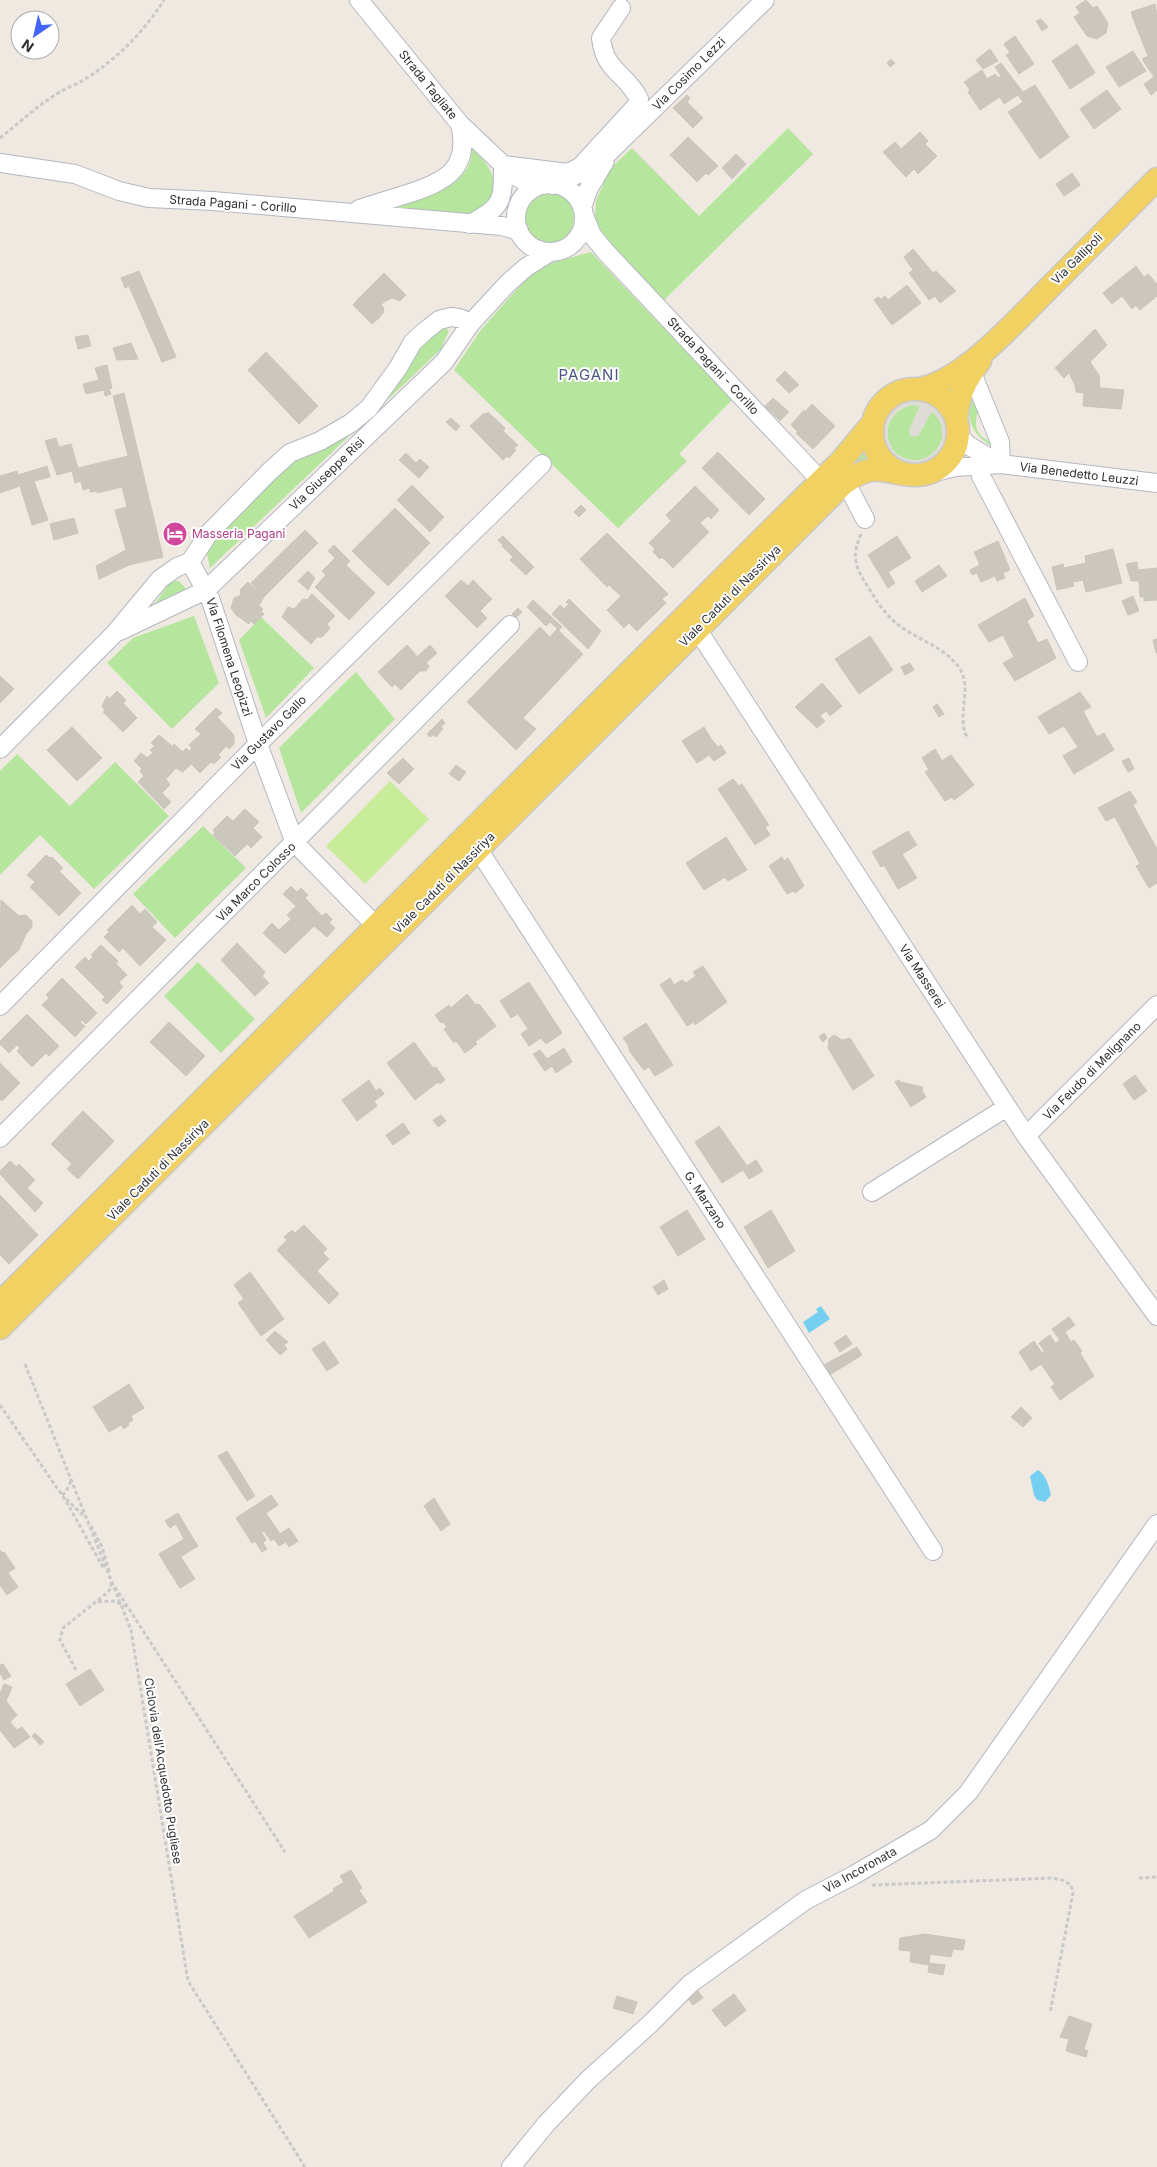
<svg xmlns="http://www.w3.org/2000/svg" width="1157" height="2167" font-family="Inter,sans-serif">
<rect width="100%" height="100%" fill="#efe9e1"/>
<path fill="#b6e59e" d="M788,128L813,154L663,301L602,239L595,215L596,201L610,169L632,148L699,216Z
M472,145C490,170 499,173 490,205L474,215L391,207C417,199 456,193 469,165C472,159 471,151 472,145Z
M524 218a25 25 0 1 1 50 0a25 25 0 1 1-50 0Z
M591,252L732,400L679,454L687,461L618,528L454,370L480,331L534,270L544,265Z
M443,326L449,331L441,349L210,568L207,554L210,544L273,472L341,434L421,343Z
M970,391L978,411C973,428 977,435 992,443L991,446C968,431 967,416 970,391Z
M912,405L920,406L909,431L911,436H918L932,411C964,441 916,480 893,450C888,443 886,435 888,427C891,415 900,408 912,405Z
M865,442L874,462L842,468Z
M175,581H179L188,591L154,605L169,584Z
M194,616L219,683L172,729L107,663L133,638Z
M261,617L314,668L266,718L239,640Z
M356,672L395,719L301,813L279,748Z
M17,754L70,806L115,762L169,816L94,889L40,835L0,875V771Z
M203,826L246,868L175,938L133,894Z
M198,962L255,1019L221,1053L164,996Z"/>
<path fill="#c9ec9a" d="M390,781L429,819L365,884L326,846Z"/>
<path fill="#dfdcd8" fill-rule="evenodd" d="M916,400L930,404L937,409L945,422L946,437L940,451L935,457L921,464H914L906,463L893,455L884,443L883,435V427L889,413L901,403ZM912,405L920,406L909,431L911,436H918L932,411L940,421L942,427V440L939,447L930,456L917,461L904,458L898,455L893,451L888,438V425L895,414L900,409Z"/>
<path fill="#75cff0" d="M821,1306L830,1319L809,1333L803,1322L818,1312L816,1309Z
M1038,1470C1046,1475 1049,1486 1051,1495L1045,1502L1037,1500L1034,1495L1030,1476Z"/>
<path fill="#cbc7bf" stroke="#cbc5ba" d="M1086,0L1093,8L1097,6L1108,23L1106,33L1097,39L1087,36L1074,17L1080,13L1076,7Z
M1155,4L1157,15L1139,21L1138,19L1134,21L1131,12Z
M1157,15V90L1151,95L1144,84L1154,77L1142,59L1148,56L1134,21L1138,19L1139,21Z
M1041,19L1048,27L1042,31L1036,21Z
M1015,36L1034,64L1019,74L1006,55L1010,53L1004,44Z
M1077,44L1095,73L1070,89L1052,61Z
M990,49L998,61L983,69L976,60Z
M1133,51L1146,71L1119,87L1106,67Z
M891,59L895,63L890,67L887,63Z
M1001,63L1023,92L1035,85L1069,137L1040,159L1008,112L1023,102L1018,95L1004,104L1000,97L980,110L968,92L970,90L964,82L982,70L987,79L995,74L998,78L1001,76L995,67Z
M1107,90L1121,109L1094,129L1080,109Z
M687,95L690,98L687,102L703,118L693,128L673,108Z
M920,132L928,141L925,144L937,156L918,174L914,169L906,177L883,152L895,142L901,149Z
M688,137L718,166L708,175L706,173L697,182L670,155Z
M736,154L746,164L732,179L722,168Z
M1072,173L1080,185L1064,196L1056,184Z
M913,249L933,273L936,271L956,291L940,303L935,296L929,300L909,273L913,270L904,257Z
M1136,266L1144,277L1148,274L1157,284V296L1140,310L1136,305L1132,309L1122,296L1112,304L1103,293Z
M139,271L176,357L162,362L129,286L125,288L121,278Z
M384,273L406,295L400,301L392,298L384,302L381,305L384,308L383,313L379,318L359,298Z
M907,285L921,303L892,325L874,300L878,297L881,299L885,296L888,300Z
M359,298L379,318L372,324L353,305Z
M1095,329L1107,345L1090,362L1099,375L1100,388L1124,390L1121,409L1083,406L1084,393L1076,392L1075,385L1069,373L1064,378L1055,368Z
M88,335L91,346L78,349L75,337Z
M131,343L138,359L117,360L113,348Z
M266,352L318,406L299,424L248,370Z
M107,365L112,388L109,389L111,394L105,396L104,390L86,394L83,384L99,380L95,368Z
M785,371L799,385L789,393L776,380Z
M124,393L163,557L129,565L99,579L96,566L126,550L115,510L127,507L122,487L97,493V491L90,492V488L83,490L81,481L75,483L72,471L57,475L45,441L56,438L59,447L71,444L78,468L128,456L113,396Z
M773,398L789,412L780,421L765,406Z
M812,404L835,426L813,449L796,433L798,432L791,425L804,410L805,412Z
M488,412L505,428L503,431L518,445L514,448L516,450L509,458L507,456L503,460L470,426L484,413L486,414Z
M451,418L460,426L456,431L446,422Z
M718,452L765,499L749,515L702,468Z
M406,453L416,463L420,459L429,467L419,478L399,460Z
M47,466L50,477L34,481L48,520L32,525L20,486L0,493V476L17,471L18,475Z
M412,485L444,517L430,532L397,500Z
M695,486L719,510L711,519L708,516L700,523L709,532L673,568L662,557L660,559L653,552L655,549L649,543L671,521L666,515Z
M581,505L586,510L579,517L574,512Z
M395,508L430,543L388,586L352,551Z
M74,518L78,533L54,540L50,524Z
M305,530L318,543L264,597L251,583Z
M607,533L668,594L662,599L666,603L637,631L629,623L624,628L607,610L621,596L609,585L607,587L580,559Z
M503,536L534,567L526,575L510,560L513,557L502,546L503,545L498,540Z
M897,536L911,558L888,572L895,583L888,588L868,555Z
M998,541L1010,570L1003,573L1005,578L997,581L995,576L981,582L977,573L972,575L970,570L980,565L974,552Z
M334,545L350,561L346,565L375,593L349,620L315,587L326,575L322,571L335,558L328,551Z
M1113,549L1122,583L1086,592L1083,580L1073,582L1074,586L1057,590L1052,567L1063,564L1064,568L1086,563L1085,556Z
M1137,562L1138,570L1157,568V600L1144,601V597H1140L1139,581H1131L1126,564Z
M939,565L947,576L922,592L915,581Z
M308,571L315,578L308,590L298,581Z
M461,580L468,586L473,580L492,599L480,611L487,618L477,628L445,596Z
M248,582L264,597L259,605L263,609L261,611L264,614L254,624L251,621L249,624L236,615L231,608L234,598L241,595L240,590Z
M312,594L335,616L327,624L330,628L322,637H317L311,644L282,617L288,607L294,609L303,599L307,600Z
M1133,596L1139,611L1128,615L1122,601Z
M1025,598L1034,616L1027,621L1038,643L1047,639L1056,658L1015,681L1003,663L1014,657L1003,635L989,642L978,625Z
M569,599L601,631L588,649L552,614L560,605L564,609L569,604L566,602Z
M533,600L562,627L559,630L550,622L546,626L527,607Z
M518,608L522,612L516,618L512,614Z
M540,627L550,637L557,629L583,654L523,718L536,729L516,750L467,702Z
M870,636L893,670L859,694L835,659Z
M1157,639V653H1156L1153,640Z
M407,645L418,657L420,654L429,666L426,671H420L401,690L395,684L392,687L378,672Z
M430,645L437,653L427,662L420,654Z
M910,663L914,670L905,675L901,667Z
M0,676L14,689L0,703Z
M822,683L842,706L830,716L826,711L820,716L825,721L817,728L795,707Z
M117,691L126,700L123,703L137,718L123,732L103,712L105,711L102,706L107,696L109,699Z
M1080,692L1091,707L1083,711L1097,737L1104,733L1114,750L1074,774L1063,756L1078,747L1064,726L1049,734L1038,717Z
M937,704L944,714L939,717L933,707Z
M216,708L222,713L217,717L234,735V744L229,749L226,746L218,755L221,757L214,764L211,762L200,773L191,764L183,772L176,768L166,779L170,785L162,793L171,802L164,809L138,782L144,776L140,771L142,769L134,761L141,753L147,758L153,753L150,750L155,746L151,743L159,735L172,746L174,744L183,752L186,748L189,751L192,748L189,745L201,734L195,729Z
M442,719L445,723L441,727L443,729L436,737L433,735L430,737L427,734Z
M72,727L102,758L77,781L47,750Z
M704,727L712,740L718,747L721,745L726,753L714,761L709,755L697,763L682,741Z
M935,749L942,761L929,770L922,758Z
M951,755L974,785L954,800L952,797L945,801L925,772Z
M403,758L414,769L399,784L387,773Z
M1129,758L1134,769L1128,772L1122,761Z
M456,765L466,772L459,781L449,774Z
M733,779L739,786L742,784L769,825L765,827L770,835L755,845L718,789Z
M1130,791L1137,802L1133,805L1157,849V883L1149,888L1136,866L1140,864L1115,817L1106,821L1098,808Z
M245,809L259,822L253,828L262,837L251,848L247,844L235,856L213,835L215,833L213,830L227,816L233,821Z
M908,831L917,845L881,867L872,852Z
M726,837L747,870L728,881L725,877L704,890L686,863Z
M902,854L917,878L898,889L884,865Z
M46,855L50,858L52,857L63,868L59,871L81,893L59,916L30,887L35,882L27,875Z
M782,857L784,861L788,858L804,886L795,893L793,891L787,894L769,866Z
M291,886L297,892L301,888L308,895L305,898L322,916L326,913L332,919L329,923L335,928L327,937L314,926L285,954L263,933L272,923L279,930L291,919L287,915L296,906L283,894Z
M1,900L19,916L26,915L32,921V927L26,934L19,950L11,957L0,945Z
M132,905L140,914L145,909L157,922L152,927L166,940L140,966L123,948L119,952L104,937L109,932L107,930Z
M237,943L265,972L262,976L269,983L255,996L221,960Z
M0,945L11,957L0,968Z
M101,945L118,961L116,964L127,975L119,982L123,987L107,1004L102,1000L105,997L75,967L85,957L89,961L93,957L91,955Z
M703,966L727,1002L695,1025L694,1022L687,1026L660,985L670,978L674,985L682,980L686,983L696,976L693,972Z
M62,978L97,1013L86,1024L82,1020L80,1022L85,1026L75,1037L42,1005L49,998L46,995Z
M529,982L562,1033L546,1044L541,1038L529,1046L521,1034L528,1029L518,1014L511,1018L500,1001Z
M467,994L475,1004L480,1005L496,1026L475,1042L477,1044L465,1053L457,1042H453L444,1029L447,1027L443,1022L441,1023L435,1015L449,1005L451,1008Z
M27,1014L59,1046L49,1056L46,1053L32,1067L17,1051L20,1048L13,1041L10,1043L4,1037Z
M169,1022L205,1056L186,1076L150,1042Z
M646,1023L673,1065L655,1076L649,1067L644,1070L630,1052L628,1045L623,1038Z
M824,1033L827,1038L823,1042L819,1037Z
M834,1035L842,1040L850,1038L874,1076L853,1090L828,1048L829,1039Z
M4,1037L10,1043L13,1041L17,1045L9,1053L0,1044V1041Z
M414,1042L433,1068L436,1067L445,1080L440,1084L438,1082L415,1100L387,1063Z
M564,1048L572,1062L556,1073L552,1066L545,1071L533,1054L540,1050L547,1059Z
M0,1063L20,1083L2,1101L0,1099Z
M1135,1075L1147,1091L1134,1100L1123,1084Z
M369,1080L376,1091L380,1088L384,1094L374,1101L377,1106L357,1121L342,1100Z
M899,1080L900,1082L923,1087L922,1091L926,1097L911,1107L895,1082Z
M83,1111L114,1141L78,1179L67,1169L72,1164L51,1144Z
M441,1115L446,1121L438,1127L433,1120Z
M403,1123L410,1133L393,1145L386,1135Z
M719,1126L747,1166L756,1160L763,1171L749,1179L743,1170L722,1183L695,1142Z
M10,1161L17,1167L19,1164L35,1180L27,1188L43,1203L35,1212L0,1174V1171Z
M0,1195L38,1235L9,1264L0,1255Z
M687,1210L705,1239L678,1256L660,1227Z
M771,1210L795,1251L768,1268L744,1227Z
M304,1225L327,1249L323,1253L329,1259L317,1271L339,1294L329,1304L277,1250L287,1240L284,1237L292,1230L295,1233Z
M250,1272L284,1319L261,1336L238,1303L244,1299L234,1285Z
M664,1280L668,1289L658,1295L653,1287Z
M1069,1317L1075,1325L1065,1332L1071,1342L1074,1340L1082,1351L1080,1353L1094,1376L1060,1400L1051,1387L1055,1384L1041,1364L1031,1371L1019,1352L1034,1341L1042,1353L1060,1340L1052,1329Z
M275,1331L288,1342L284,1345L287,1349L280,1355L266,1340Z
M846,1335L852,1344L840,1352L834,1343Z
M1050,1335L1055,1343L1044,1351L1039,1343Z
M324,1341L339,1363L327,1371L312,1349Z
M857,1347L862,1355L828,1376L822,1366Z
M129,1384L144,1408L131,1416L133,1420L128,1423L129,1425L124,1429L121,1425L109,1432L93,1407Z
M1021,1407L1032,1418L1023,1427L1011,1417Z
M227,1451L255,1496L247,1501L218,1456Z
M271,1495L278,1505L266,1513L280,1534L289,1528L298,1541L289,1547L286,1542L279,1546L274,1539L271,1541L264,1531L262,1533L266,1540L263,1543L267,1549L262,1552L255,1541L252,1543L236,1518Z
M434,1498L450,1524L441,1531L424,1506Z
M178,1513L191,1535L184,1539L176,1524L170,1528L165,1521Z
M191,1535L198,1546L166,1566L159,1554Z
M0,1550L2,1553L4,1552L15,1568L8,1573L18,1587L7,1595L0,1585Z
M181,1557L195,1579L180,1588L166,1566Z
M3,1664L11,1676L4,1680L0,1673V1665Z
M90,1669L104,1690L80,1706L66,1684Z
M4,1684L12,1687L6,1701L17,1715L10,1722L17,1730L22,1727L30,1737L14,1748L0,1730V1694Z
M35,1733L44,1742L40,1745L32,1736Z
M351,1870L362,1888L359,1890L367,1902L309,1938L294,1916L334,1891L333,1889L344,1882L340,1876Z
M925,1934L965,1940L963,1950L953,1949L951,1957L930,1954L929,1963L945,1965L943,1975L928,1972L929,1965L910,1962L911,1951L899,1950L900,1938Z
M698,1991L703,1998L693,2005L688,1999Z
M734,1994L746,2010L725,2027L712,2010Z
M617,1996L637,2002L633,2014L613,2008Z
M1069,2016L1092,2024L1084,2049L1088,2051L1086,2057L1066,2051L1069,2039L1060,2037Z"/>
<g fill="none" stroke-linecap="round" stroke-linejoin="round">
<defs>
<path id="minor" d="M359,0L460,124L515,176L528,183L543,185
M0,163L75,174L119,191L149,198L213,201L502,226L519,231
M503,165L568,173L580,167L637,105L639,99C626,72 605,73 601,38L621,8
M516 218a34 34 0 1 1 68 0a34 34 0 1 1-68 0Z
M553,185L585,171L600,161L765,0
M582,207L589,188L605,161
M359,209C375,204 391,199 407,194C445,182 471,169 460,124
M584,215L592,235L605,251L821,481
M470,224C503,206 503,202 503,165
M968,363L1000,442L1001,464
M958,435L968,445L989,458
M980,453L979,464L981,476L1078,662
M934,472L956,467L1001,464L1157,483
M843,484L851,492L865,519
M190,562L210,598L258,744L295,843L376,926
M697,629L1026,1136L1157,1316
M120,631L206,590L444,362L471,323L507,284L525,268L550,252
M0,749L115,633L160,579L177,567L190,562L209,533L269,472L290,453L320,441L351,423L369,408L398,368L413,342L425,331L439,320L451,317L459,318L471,323
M478,849L933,1551
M0,1006L258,744L542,464
M1026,1136L1157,1005
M0,1138L510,625
M872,1192L1007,1107
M511,2167L546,2124L589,2079L650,2024L690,1984L806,1900L854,1875L931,1830L968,1793L1157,1524"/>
<path id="major" d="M872 432a43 43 0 1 1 86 0a43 43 0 1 1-86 0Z
M919,389C966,381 1024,312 1058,279C1091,246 1124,212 1157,179
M956,419C959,393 965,381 980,361
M0,1303L763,538L841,461L872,424
M0,1328L843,484C866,467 875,467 902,474"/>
</defs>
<use href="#minor" stroke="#b4b7c1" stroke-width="20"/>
<use href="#major" stroke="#c9c9c9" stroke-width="25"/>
<path stroke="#c9c9c9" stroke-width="3" stroke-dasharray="4 2.5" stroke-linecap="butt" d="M0,138C19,123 37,106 58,93C66,88 75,85 82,81C115,61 144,32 164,0
M861,534C851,558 855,566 868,587C876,600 884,613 896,623C915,639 946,647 960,669C973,691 955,718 968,739
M25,1364L131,1630L188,1981L305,2167
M0,1405L66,1501L104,1569
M62,1495L66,1492L71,1481
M66,1499L85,1517
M91,1526L102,1547L110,1574
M115,1587L285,1852
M98,1602L113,1601L128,1607
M76,1670L60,1640L63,1628L107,1593L111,1588V1582
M1139,1878L1157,1877
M872,1885L1051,1878L1062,1880L1071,1885L1073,1893L1050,2013"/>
<use href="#minor" stroke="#fff" stroke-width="18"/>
<use href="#major" stroke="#f2d163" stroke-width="22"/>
</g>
<defs>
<symbol id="hotel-disc" viewBox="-11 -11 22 22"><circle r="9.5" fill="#d1479c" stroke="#fff"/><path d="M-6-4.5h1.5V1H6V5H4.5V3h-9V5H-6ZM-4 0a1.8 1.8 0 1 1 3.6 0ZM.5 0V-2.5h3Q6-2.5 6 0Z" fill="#fff"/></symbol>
</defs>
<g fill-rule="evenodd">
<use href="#hotel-disc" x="161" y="520" width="28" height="28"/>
</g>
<g text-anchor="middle" stroke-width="4" stroke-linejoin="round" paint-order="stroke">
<g font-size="12" fill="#2e2e2e" stroke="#fff">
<text transform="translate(689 74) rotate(-45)" y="4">Via Cosimo Lezzi</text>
<text transform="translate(428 85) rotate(51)" y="4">Strada Tagliate</text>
<text transform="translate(233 204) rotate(4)" y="4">Strada Pagani - Corillo</text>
<text transform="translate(1077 259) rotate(-45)" y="4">Via Gallipoli</text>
<text transform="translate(713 366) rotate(47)" y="4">Strada Pagani - Corillo</text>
<text transform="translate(327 474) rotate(-44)" y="4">Via Giuseppe Risi</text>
<text transform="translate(1079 474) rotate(7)" y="4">Via Benedetto Leuzzi</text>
<text transform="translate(730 596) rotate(-45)" y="4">Viale Caduti di Nassiriya</text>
<text transform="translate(229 657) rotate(72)" y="4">Via Filomena Leopizzi</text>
<text transform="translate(269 733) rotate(-45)" y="4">Via Gustavo Gallo</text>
<text transform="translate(256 882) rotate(-45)" y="4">Via Marco Colosso</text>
<text transform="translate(444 883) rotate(-45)" y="4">Viale Caduti di Nassiriya</text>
<text transform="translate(922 976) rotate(57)" y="4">Via Masserei</text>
<text transform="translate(1092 1071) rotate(-45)" y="4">Via Feudo di Melignano</text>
<text transform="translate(158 1170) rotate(-45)" y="4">Viale Caduti di Nassiriya</text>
<text transform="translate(705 1200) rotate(57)" y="4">G. Marzano</text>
<text transform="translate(163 1771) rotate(81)" y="4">Ciclovia dell'Acquedotto Pugliese</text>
<text transform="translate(860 1870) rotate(-29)" y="4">Via Incoronata</text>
</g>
<g font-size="12" fill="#b23c85" stroke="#fff" text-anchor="start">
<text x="192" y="538">Masseria Pagani</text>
</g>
<g font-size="15" letter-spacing="1" fill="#4d5680" stroke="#fff">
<text x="589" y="380">PAGANI</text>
</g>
</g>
<g transform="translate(35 35) rotate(214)"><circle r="24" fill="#ffffff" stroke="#ababab"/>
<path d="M0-4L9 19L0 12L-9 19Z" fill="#4264fb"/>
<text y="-8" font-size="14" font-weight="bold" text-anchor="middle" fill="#2e2e2e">N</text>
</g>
</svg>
